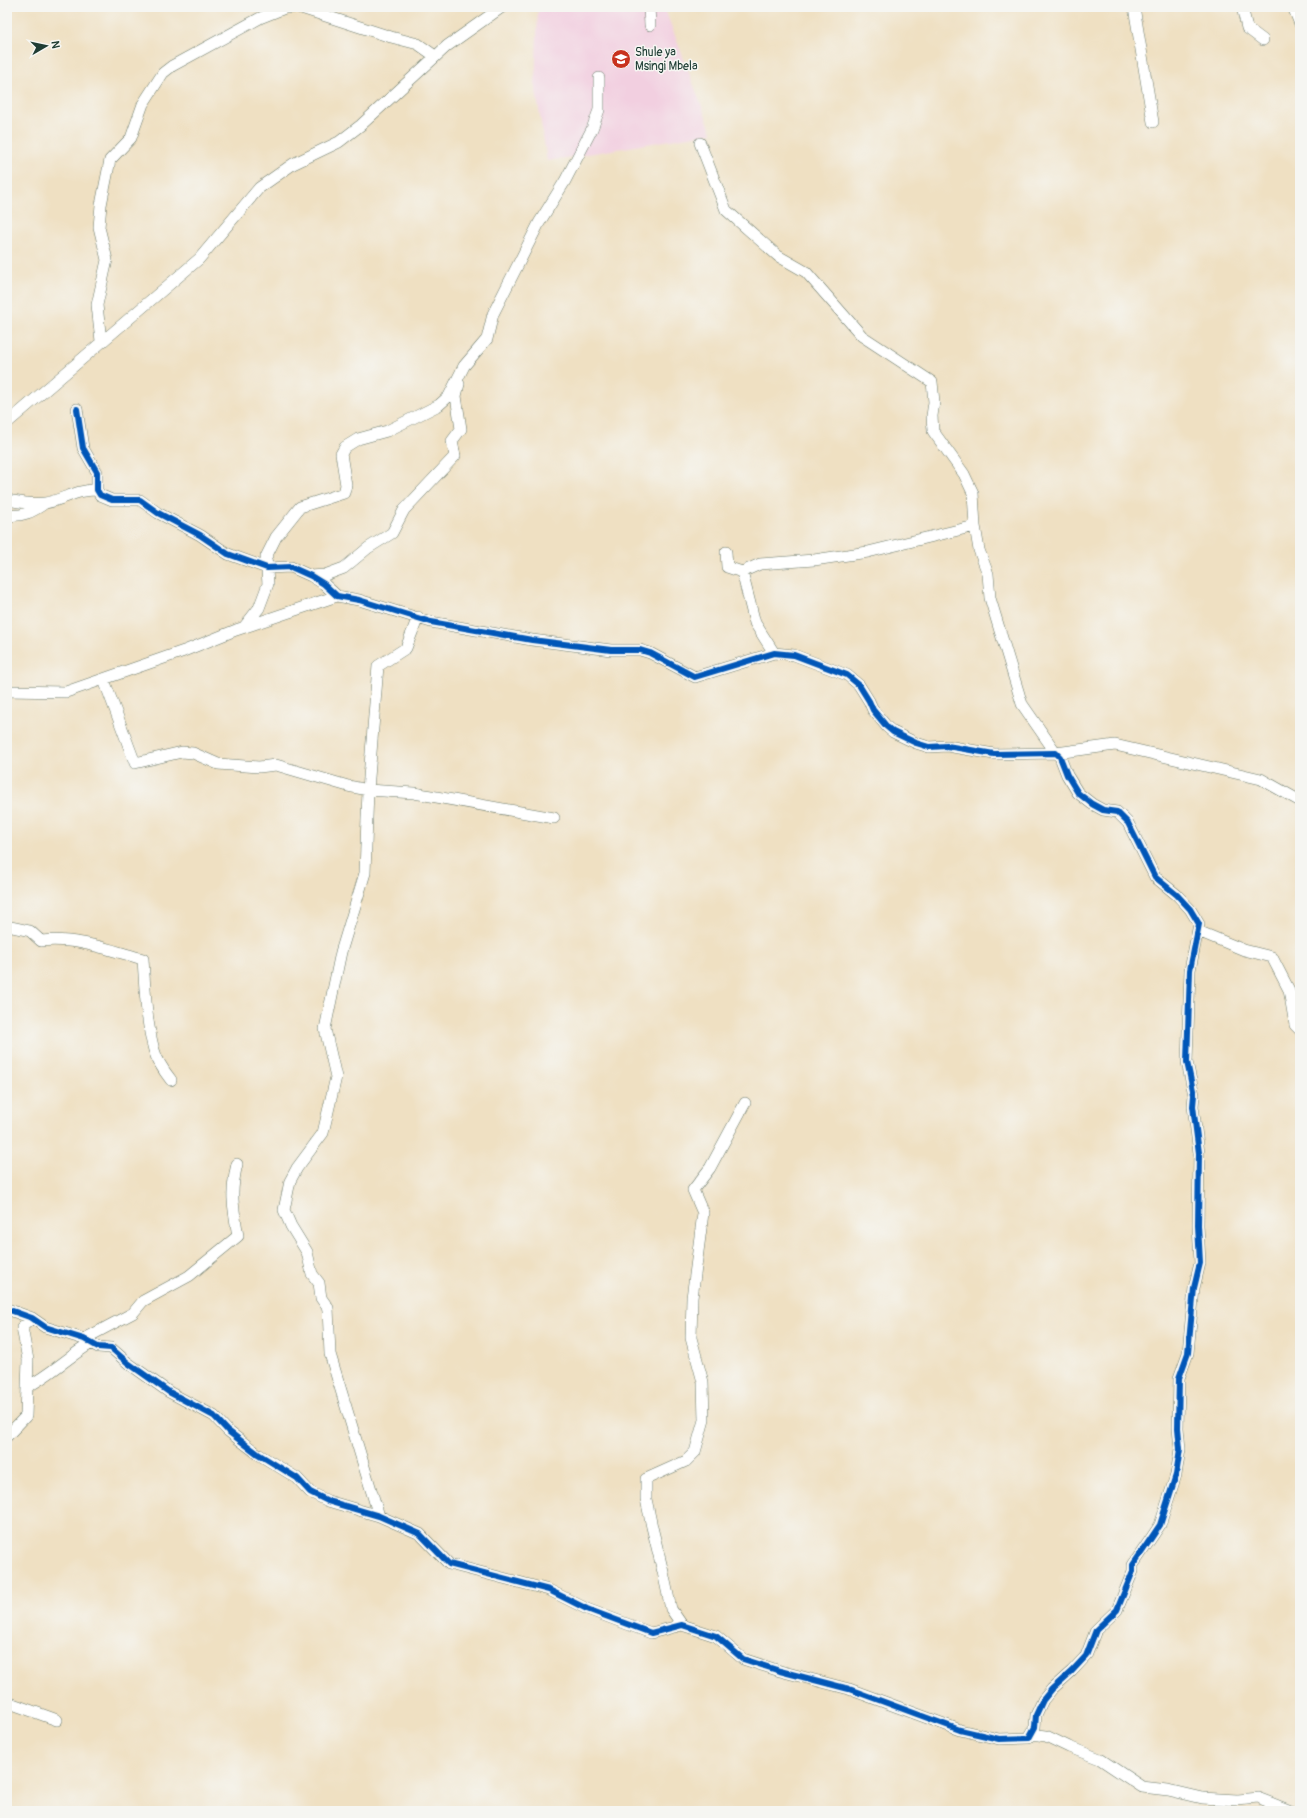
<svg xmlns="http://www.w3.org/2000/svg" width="1307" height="1818" font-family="Pangolin,sans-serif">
<rect width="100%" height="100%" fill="#f6f6f2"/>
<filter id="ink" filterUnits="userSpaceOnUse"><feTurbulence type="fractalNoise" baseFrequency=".025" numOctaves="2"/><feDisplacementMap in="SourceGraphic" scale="8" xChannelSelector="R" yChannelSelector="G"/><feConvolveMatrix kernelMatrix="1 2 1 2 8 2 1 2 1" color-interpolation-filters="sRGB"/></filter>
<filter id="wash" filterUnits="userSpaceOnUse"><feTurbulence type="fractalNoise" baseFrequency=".012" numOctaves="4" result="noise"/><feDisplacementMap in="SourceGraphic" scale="16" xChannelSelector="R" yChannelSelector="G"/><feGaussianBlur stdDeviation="0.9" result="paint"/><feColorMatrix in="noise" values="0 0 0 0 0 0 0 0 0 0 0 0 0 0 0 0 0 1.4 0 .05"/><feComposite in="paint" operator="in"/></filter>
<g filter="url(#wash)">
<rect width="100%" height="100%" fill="#efe0c2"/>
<path fill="#f2cfe0" d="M538,7H664L712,133L547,161L535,84Z"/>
</g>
<g filter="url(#ink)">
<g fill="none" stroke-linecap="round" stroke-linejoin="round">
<defs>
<path id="minor" d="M298,7L391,37L418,44L435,56
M649,7L650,25
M1134,7L1153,122
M1242,7L1247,28L1263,40
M1293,7L1300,24
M700,143L726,210L778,256L806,272L862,336L932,382L934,402L932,416L933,431L964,474L973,493L975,526L979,550L988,574L990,598L1022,704L1056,753L1115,745L1261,779L1300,801
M101,341L97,305L107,260L99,227L101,205L110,160L131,138L143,104L163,73L172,66L260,18L285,8L295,7
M7,423L199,259L259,188L293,164L339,142L361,125L447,46L502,7
M7,500C19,502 32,505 45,503C63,500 78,489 97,490
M7,515C22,517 33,512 45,503
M726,552L727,567L742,572L760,564L814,560L868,552L975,526
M742,572L755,623L774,653
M311,576L325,575L344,568L368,548L392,533L404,510L455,456L452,441L461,429L456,396L459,384
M245,626L259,608L268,584L266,557L276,537L300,507L344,493L346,485L341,454L345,447L358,439L387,431L439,405L449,396L464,366L487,339L493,314L539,223L565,181L592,129L599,110V78
M104,680L135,763L182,752L193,753L218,764L259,767L276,765L348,786L368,790L414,793L554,818
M7,691L66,692L184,651L236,630L337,596
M7,926L30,931L41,941C76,937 110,950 143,959C145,988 146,1022 154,1050C157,1061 164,1071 171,1080
M1198,931L1244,950L1272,957L1289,990L1295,1025L1300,1030
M7,1309L32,1318L45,1327L84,1339L98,1347L111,1348L128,1363L169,1392L214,1416L228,1431L258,1454L297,1478L310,1492L328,1501L379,1516L420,1534L449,1564L549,1590L587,1609L651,1633L682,1625L716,1636L743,1659L780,1671L849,1689L960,1730L999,1739L1029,1738L1035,1727L1036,1715L1043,1700L1052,1689L1072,1671L1086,1656L1096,1630L1117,1610L1133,1571V1565L1160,1525L1176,1475L1180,1449L1178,1428L1179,1378L1188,1353L1194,1288L1200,1263L1198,1225L1199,1153L1193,1106L1194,1095L1187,1062L1190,970L1199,924L1190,909L1177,895L1155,877L1128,823L1117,812L1103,810L1092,804L1078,793L1067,775L1060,757L1056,753L994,754L947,746L929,747L916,743L893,732L887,727L873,710L869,701L859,685L847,675L794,655L774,653L695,677L650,653L640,650H611L532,640L431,622L359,600L337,596L324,584L311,576L291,567L267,568L228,554L200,535L158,513L140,500H112L100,495L97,490V472L83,448L77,409
M84,1339L133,1313L143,1301L189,1276L238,1236C233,1207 230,1193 237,1164
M27,1387L28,1360L22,1327L32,1318
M7,1436L26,1416L27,1387C50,1375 68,1357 90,1344
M379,1516L330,1354L328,1308L321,1298L319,1283L312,1274L307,1252L291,1226L284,1210L290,1181L297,1168L323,1133L336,1077L325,1029L341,952L365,873L368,790L378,666L406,648L418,617
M682,1625L671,1609L663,1572L652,1527L646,1499V1479L686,1461L695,1452L704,1420L703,1382L691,1338L692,1298L703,1213L693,1190L710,1168L745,1103
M7,1702L57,1720
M1031,1734L1046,1736L1069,1747L1100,1759L1142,1787L1168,1790L1202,1798L1237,1800L1258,1798L1291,1811"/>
</defs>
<use href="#minor" stroke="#687666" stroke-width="12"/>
<use href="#minor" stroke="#fff" stroke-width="11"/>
<defs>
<path id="cycleway" d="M7,1309L32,1318L45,1327L84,1339L98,1347L111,1348L128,1363L169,1392L214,1416L228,1431L258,1454L297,1478L310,1492L328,1501L379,1516L420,1534L449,1564L549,1590L587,1609L651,1633L682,1625L716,1636L743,1659L780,1671L849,1689L960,1730L999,1739L1029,1738L1035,1727L1036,1715L1043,1700L1052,1689L1072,1671L1086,1656L1096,1630L1117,1610L1133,1571V1565L1160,1525L1176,1475L1180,1449L1178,1428L1179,1378L1188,1353L1194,1288L1200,1263L1198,1225L1199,1153L1193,1106L1194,1095L1187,1062L1190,970L1199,924L1190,909L1177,895L1155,877L1128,823L1117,812L1103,810L1092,804L1078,793L1067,775L1060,757L1056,753L994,754L947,746L929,747L916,743L893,732L887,727L873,710L869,701L859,685L847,675L794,655L774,653L695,677L650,653L640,650H611L532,640L431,622L359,600L337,596L324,584L311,576L291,567L267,568L228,554L200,535L158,513L140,500H112L100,495L97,490V472L83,448L77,409"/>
</defs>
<use href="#cycleway" stroke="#f6f6f2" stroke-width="8"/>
<use href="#cycleway" stroke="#0057b8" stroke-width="6"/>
</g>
</g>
<defs>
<symbol id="school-disc" viewBox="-11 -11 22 22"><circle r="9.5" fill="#c8321e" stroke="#f6f6f2"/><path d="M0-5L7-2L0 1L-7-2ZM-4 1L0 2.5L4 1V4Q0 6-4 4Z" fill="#fff"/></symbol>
</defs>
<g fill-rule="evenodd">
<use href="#school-disc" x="610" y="48" width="22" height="22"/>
</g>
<g text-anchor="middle" stroke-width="3" stroke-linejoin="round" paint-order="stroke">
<g font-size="12" fill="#1f3d34" stroke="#f6f6f2" text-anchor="start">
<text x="635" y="56">Shule ya<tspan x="635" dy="14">Msingi Mbela</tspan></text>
</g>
</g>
<rect width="1307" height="1818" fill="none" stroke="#f6f6f2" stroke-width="24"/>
<g transform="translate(46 46) rotate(81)" stroke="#f6f6f2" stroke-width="3" paint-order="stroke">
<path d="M0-3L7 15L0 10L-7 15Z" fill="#1f3d34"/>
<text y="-6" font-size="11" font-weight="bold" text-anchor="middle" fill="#1f3d34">N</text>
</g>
</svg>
